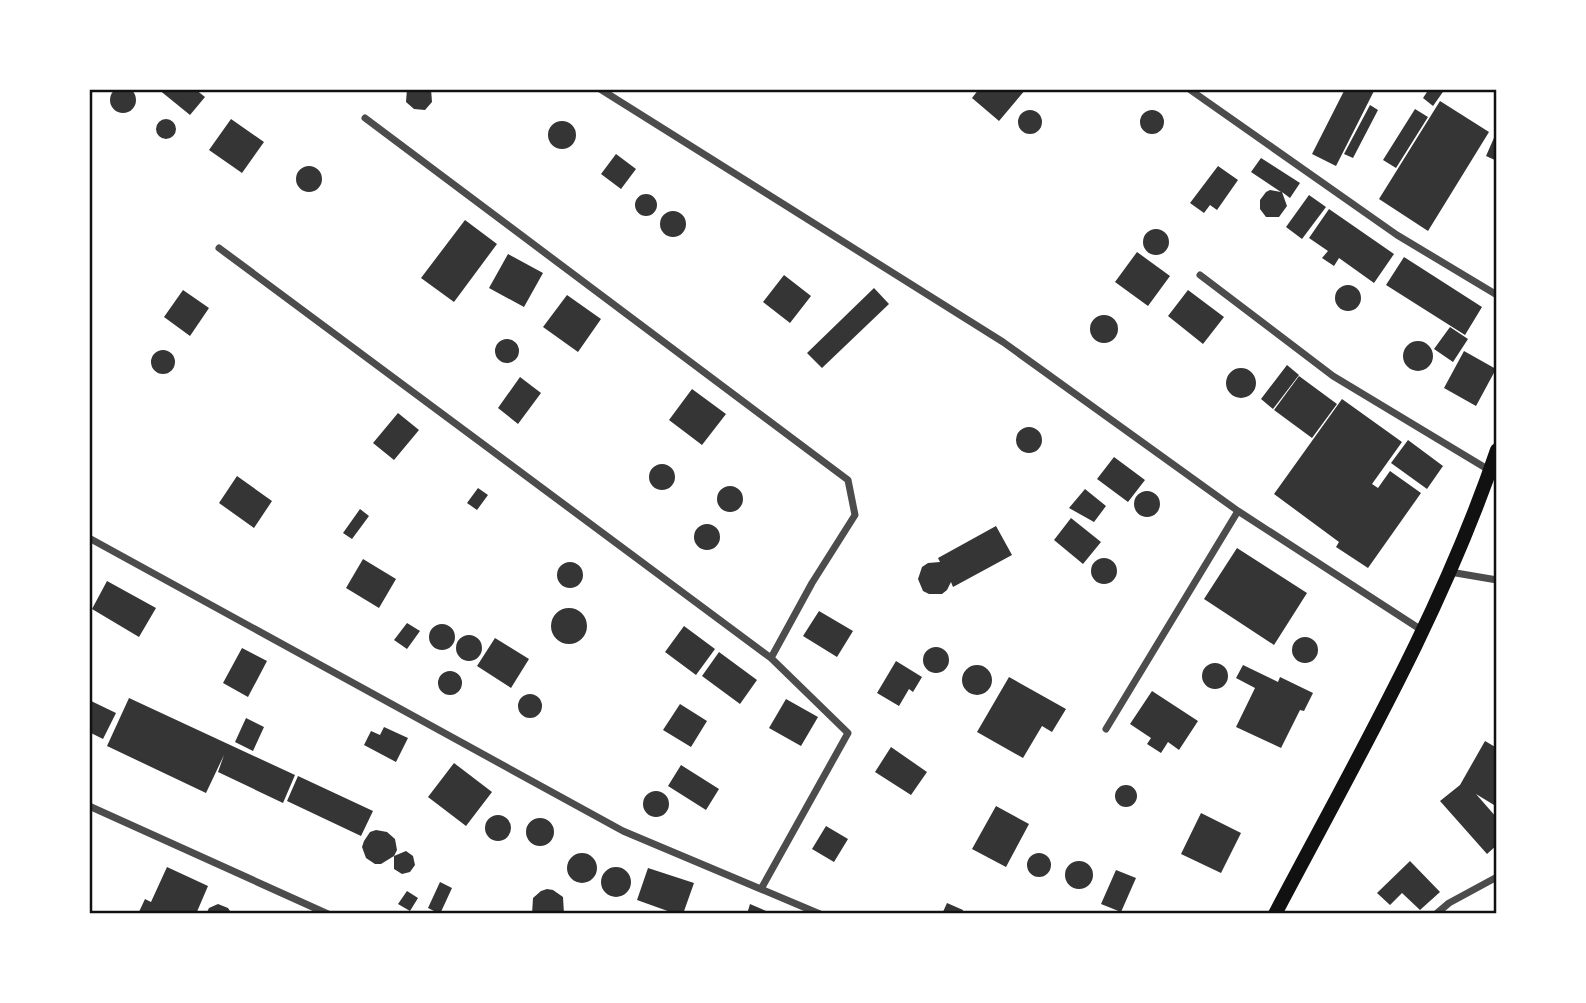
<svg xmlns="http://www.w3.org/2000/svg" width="1586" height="1003" font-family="'DM Sans',sans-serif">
<rect width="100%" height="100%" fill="#fff"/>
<path fill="#353535" d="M110 100a13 13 0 1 1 26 0a13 13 0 1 1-26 0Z
M158,89H195L205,97L190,115Z
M407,89H431L432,102L425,110L414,109L406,102Z
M979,89H1026L999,121L972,98Z
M1345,89H1375L1336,166L1312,154Z
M1429,89H1445L1433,106L1423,98Z
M1440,101L1489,132L1428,231L1379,199Z
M1370,105L1378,110L1353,158L1344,154Z
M1415,109L1428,117L1396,168L1383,160Z
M1018 122a12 12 0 1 1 24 0a12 12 0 1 1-24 0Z
M1140 122a12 12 0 1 1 24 0a12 12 0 1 1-24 0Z
M156 129a10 10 0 1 1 20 0a10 10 0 1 1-20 0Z
M231,119L264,142L242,173L209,150Z
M548 135a14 14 0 1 1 28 0a14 14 0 1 1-28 0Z
M1497,131V161L1486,156Z
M616,154L636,169L621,189L601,174Z
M1261,158L1300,183L1290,198L1282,192L1287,206L1279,217H1266L1260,209V200L1266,192L1270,190L1281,192L1251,172Z
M1218,166L1238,180L1217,210L1210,205L1204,213L1190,203Z
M296 179a13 13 0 1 1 26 0a13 13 0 1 1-26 0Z
M635 205a11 11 0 1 1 22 0a11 11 0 1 1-22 0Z
M1309,195L1326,207L1302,239L1286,227Z
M1329,209L1394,254L1374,283L1339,258L1334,266L1322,258L1328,251L1309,238Z
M660 224a13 13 0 1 1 26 0a13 13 0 1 1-26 0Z
M465,220L497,244L454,302L421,278Z
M1143 242a13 13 0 1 1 26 0a13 13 0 1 1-26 0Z
M1137,252L1170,276L1148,306L1115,282Z
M508,254L543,273L524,307L489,288Z
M1404,257L1482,307L1465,335L1386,285Z
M784,275L811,296L790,323L763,302Z
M1335 298a13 13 0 1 1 26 0a13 13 0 1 1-26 0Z
M874,288L889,304L822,368L807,353Z
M183,290L209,308L190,336L164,317Z
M1188,290L1224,317L1203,344L1168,316Z
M567,295L601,319L578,352L543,327Z
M1090 329a14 14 0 1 1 28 0a14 14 0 1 1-28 0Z
M1450,327L1468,339L1453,362L1434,349Z
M495 351a12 12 0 1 1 24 0a12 12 0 1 1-24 0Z
M1403 356a15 15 0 1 1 30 0a15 15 0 1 1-30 0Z
M151 362a12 12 0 1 1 24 0a12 12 0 1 1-24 0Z
M1464,351L1496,369L1476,406L1444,388Z
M1287,365L1299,375L1273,409L1261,399Z
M1226 383a15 15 0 1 1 30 0a15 15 0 1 1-30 0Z
M1299,376L1337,404L1312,438L1274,410Z
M520,377L541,393L518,424L498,408Z
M692,389L726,414L702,445L669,420Z
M1342,399L1402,442L1372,484L1378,488L1390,471L1421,493L1368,568L1336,547L1339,542L1274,494Z
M398,413L419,430L394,460L373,443Z
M1016 440a13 13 0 1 1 26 0a13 13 0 1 1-26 0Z
M1408,440L1443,466L1427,489L1391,463Z
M1114,457L1145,480L1128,502L1097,479Z
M649 477a13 13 0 1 1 26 0a13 13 0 1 1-26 0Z
M237,476L272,501L254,528L219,503Z
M717 499a13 13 0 1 1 26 0a13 13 0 1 1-26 0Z
M478,488L488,495L477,510L467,503Z
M1085,489L1106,506L1094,522L1069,508Z
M1134 504a13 13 0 1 1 26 0a13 13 0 1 1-26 0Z
M360,509L369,516L352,539L343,533Z
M1071,518L1101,542L1083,564L1054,540Z
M694 537a13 13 0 1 1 26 0a13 13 0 1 1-26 0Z
M996,526L1012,555L953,587L951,582L947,590L942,594H929L923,591L918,579L922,567L928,563L940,562L938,558Z
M1237,548L1307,593L1274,645L1204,599Z
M1091 571a13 13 0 1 1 26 0a13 13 0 1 1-26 0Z
M363,559L396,579L379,608L346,588Z
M557 575a13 13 0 1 1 26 0a13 13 0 1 1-26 0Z
M107,581L156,608L139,637L92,609Z
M551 626a18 18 0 1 1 36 0a18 18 0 1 1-36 0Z
M819,611L853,631L837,657L803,636Z
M407,623L420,631L407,649L394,640Z
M429 637a13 13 0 1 1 26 0a13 13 0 1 1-26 0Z
M684,626L715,649L696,675L665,652Z
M456 648a13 13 0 1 1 26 0a13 13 0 1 1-26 0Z
M1292 650a13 13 0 1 1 26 0a13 13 0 1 1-26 0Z
M495,638L529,659L511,688L477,666Z
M923 660a13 13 0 1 1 26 0a13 13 0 1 1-26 0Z
M242,648L267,661L248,697L223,683Z
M719,652L757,680L740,704L702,676Z
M896,661L922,677L913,692L909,689L899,706L877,693Z
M1202 676a13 13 0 1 1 26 0a13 13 0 1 1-26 0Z
M1243,665L1278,682L1280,677L1313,693L1304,711L1300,710L1281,748L1236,727L1255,688L1236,678Z
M962 680a15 15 0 1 1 30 0a15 15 0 1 1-30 0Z
M438 683a12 12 0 1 1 24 0a12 12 0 1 1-24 0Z
M1009,677L1066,709L1052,732L1042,726L1023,758L977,732Z
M1152,691L1198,721L1179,750L1168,742L1161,753L1147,744L1151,738L1130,724Z
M518 706a12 12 0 1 1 24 0a12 12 0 1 1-24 0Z
M129,698L295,775L283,803L218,772L224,755L206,793L107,746Z
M786,699L818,717L801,746L769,728Z
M89,700L116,713L103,739L89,732Z
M680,704L707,721L691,747L663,730Z
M246,718L264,727L253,751L235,742Z
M384,727L408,738L396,762L364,745L371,731L380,735Z
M1485,741L1497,748V800L1494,805L1476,794L1497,818V845L1487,854L1440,801L1460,785Z
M891,747L927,772L911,795L875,772Z
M454,763L492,792L466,826L428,797Z
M681,765L719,789L706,810L668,786Z
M298,776L373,811L361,836L287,801Z
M1115 796a11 11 0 1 1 22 0a11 11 0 1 1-22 0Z
M643 804a13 13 0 1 1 26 0a13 13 0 1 1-26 0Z
M996,806L1029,824L1006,867L972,849Z
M1201,813L1241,833L1221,873L1181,854Z
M485 828a13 13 0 1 1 26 0a13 13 0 1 1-26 0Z
M526 832a14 14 0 1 1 28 0a14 14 0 1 1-28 0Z
M826,826L848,839L834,862L812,849Z
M376,830L387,832L395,839L397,850L394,856L406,851L413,856L415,865L410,872L402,874L394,869V856L381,864H375L366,858L362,847L364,841L370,832Z
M567 868a15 15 0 1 1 30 0a15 15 0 1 1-30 0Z
M1027 865a12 12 0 1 1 24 0a12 12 0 1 1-24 0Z
M1065 875a14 14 0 1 1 28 0a14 14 0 1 1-28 0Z
M1410,861L1440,892L1420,910L1402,893L1390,905L1377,893Z
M167,867L208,886L196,914H138L145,899L151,902Z
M601 882a15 15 0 1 1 30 0a15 15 0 1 1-30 0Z
M648,868L694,883L683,914H676L637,900Z
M1116,870L1136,878L1121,912L1101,904Z
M440,882L452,888L440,914L428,908Z
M547,889L553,890L563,897L564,914H532L533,898L541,891Z
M407,891L418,898L410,911L398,904Z
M947,903L963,910L962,914H942Z
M218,904L228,908L232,914H206L209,908Z
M750,904L773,914H747Z"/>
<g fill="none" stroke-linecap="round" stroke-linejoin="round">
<path stroke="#4c4c4c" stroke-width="7" d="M600,89L1003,342L1238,511L1423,631
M1189,89L1397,235L1497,295
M365,118L848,480L855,515L812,583L771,658
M219,248L771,658L848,733L761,889
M1200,275L1333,376L1489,470
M89,538L623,831L820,914
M1450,572L1497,580
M1106,729L1238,511
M89,806L328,914
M1436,914L1449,903L1497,877"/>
<path stroke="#111" stroke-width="14" d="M1275,914C1355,762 1442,613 1497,450"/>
</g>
<rect width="1586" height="1003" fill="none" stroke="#ffffff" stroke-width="182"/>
<rect x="91" y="91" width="1404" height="821" fill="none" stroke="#111" stroke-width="2.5"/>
</svg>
